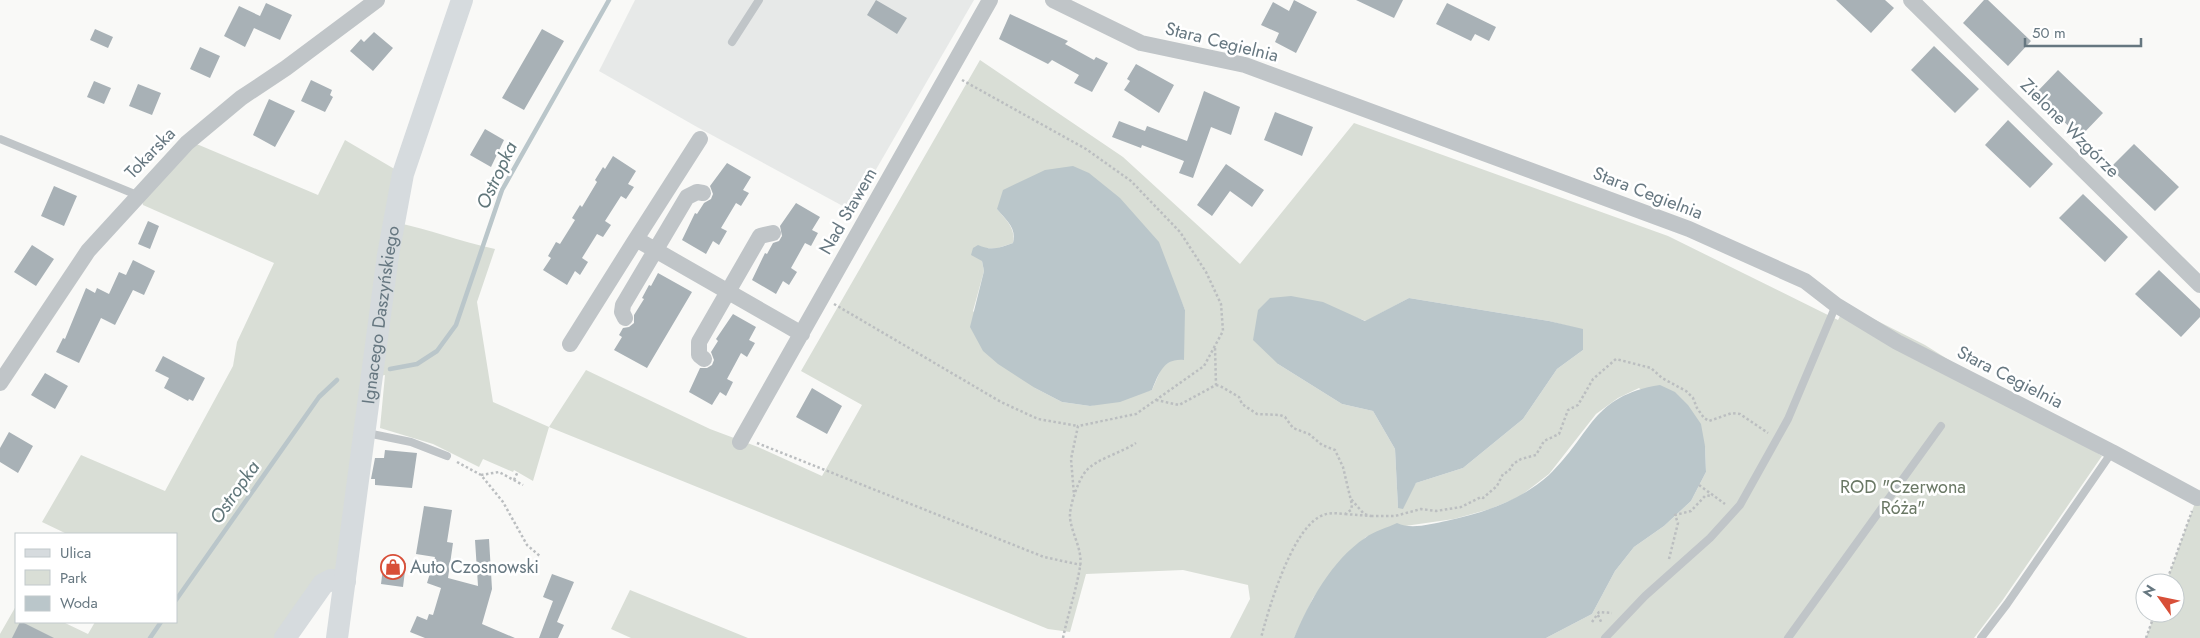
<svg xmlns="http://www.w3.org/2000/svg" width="2200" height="638" font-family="Jost,sans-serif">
<rect width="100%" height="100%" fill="#f9f9f7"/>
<path fill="#e7e9e8" d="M635,0H974L852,211L697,127L599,71Z"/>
<path fill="#d9ded6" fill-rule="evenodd" d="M980,60L1123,157L1240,264L1354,123L1668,236L1838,320L1846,305L1925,345L2102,456L2002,601L1974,638H1546L1592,614L1615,571L1634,547L1664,526L1691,501L1706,472L1705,446L1639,388L1618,398L1596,414L1549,474L1519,497L1490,509L1454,519L1405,526L1366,537L1339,563L1313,598L1294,638H1230L1250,599L1248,585L1183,570L1086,574L1070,632L1048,629L549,427L533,481L514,470L513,472L483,459L479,467L433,444L380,428L385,375L372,378L335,580L285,638H0V634L16,606V622H63L88,634L95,622H176V534H67L42,522L81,455L165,491L233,366L237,342L274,263L143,205L140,192L187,143L199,145L318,195L345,140L403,174L394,222C429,229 461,242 495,249L477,302L493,402L549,427L586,370L710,429L758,447L822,476L862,405L801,371ZM997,209L1179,296L1185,310L1174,359L1162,367L1152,390L1090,406L1062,402L1035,388L973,311L984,271L982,261L986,248H998L1013,243C1016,228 1006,220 997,209ZM1409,298L1549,321L1583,330V350L1557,369L1523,419L1463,468L1416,483L1398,508L1395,449L1373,411L1342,404L1278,364L1349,315L1366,321Z
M2200,489V638H2146L2155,613H2175V583H2166Z
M630,590L748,638H631L611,629Z"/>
<path fill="#bac6ca" d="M1073,166L1089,173L1120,198L1159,242L1185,310L1184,360C1163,358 1159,374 1152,390L1120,402L1090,406L1062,402L1035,388L998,364L983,351L970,327L984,271L982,261L971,255L973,248L978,245C991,251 1000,248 1013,243C1017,228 1006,220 997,209L1003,190L1045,170Z
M1291,296L1323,302L1365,321L1409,298L1549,321L1583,329V350L1557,369L1523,419L1463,468L1416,483L1403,509L1398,508L1395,449L1373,411L1342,404L1278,364L1253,340L1258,310L1270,298Z
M1660,385L1675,392L1688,405L1701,424L1705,446L1706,472L1691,501L1664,526L1634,547L1615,571L1592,614L1546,638H1294C1309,602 1332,560 1365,538C1374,531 1387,528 1397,523C1411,530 1431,524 1446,521C1483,513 1520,501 1549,475C1592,434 1591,396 1660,385Z"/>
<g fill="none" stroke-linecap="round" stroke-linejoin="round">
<path stroke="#bac6ca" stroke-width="4.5" d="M390,369L417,364L437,351L456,325L502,190L609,0
M176,600L319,397L337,380
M150,638L161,622"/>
</g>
<path fill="#a8b1b6" d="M876,0L907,18L897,34L867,15Z
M1294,0L1317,12L1296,53L1275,42L1279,33L1261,25L1273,2L1289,11Z
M1356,0H1403L1394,18Z
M1836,0H1885L1894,8L1871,33Z
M1984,0H1988L2031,41L2008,66L1963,23Z
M266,3L292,15L280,40L254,28L245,47L224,36L239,6L260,16Z
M1447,3L1496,27L1489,41L1475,34L1471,41L1436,24Z
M1010,14L1068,41L1065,44L1094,60L1096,57L1108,63L1092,92L1074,83L1079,75L1052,60L1048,64L999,39Z
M95,29L113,37L108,48L90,40Z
M542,29L564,41L524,110L502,98Z
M374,32L393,48L373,71L350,51L361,39L364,42Z
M1934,46L1979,89L1955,113L1911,70Z
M200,47L220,56L210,78L190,69Z
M1136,64L1174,85L1159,113L1124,90L1130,81L1127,79Z
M2058,70L2103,113L2080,137L2035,94Z
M311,80L332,90L330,95L333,97L325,112L301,101Z
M94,81L111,88L104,104L87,97Z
M138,84L161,93L152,115L129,106Z
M1204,91L1240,107L1231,135L1211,127L1193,178L1179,173L1184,161L1142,145L1141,148L1112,137L1119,121L1145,131L1147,126L1187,141Z
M269,99L295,111L275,147L253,135Z
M1275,112L1313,127L1302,156L1264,140Z
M2008,120L2053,164L2030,188L1985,145Z
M485,129L504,140L491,167L470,155Z
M2134,144L2179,187L2155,211L2110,168Z
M613,156L636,171L628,184L634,187L626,199L621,196L605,221L611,225L603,237L597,234L582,258L588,262L580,275L575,271L567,285L543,270L551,258L548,256L556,242L560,244L575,220L572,218L580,205L582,207L597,182L595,180L603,167L605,169Z
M727,163L751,177L743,190L749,193L741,206L736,203L721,228L727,231L719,245L713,241L706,254L682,240L695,213L697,214L704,203L711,199L713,194L710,186Z
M1226,164L1264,190L1252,207L1230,191L1212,216L1197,205Z
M54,186L77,196L64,226L41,216Z
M2083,194L2128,237L2105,262L2059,218Z
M796,203L820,217L812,230L818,233L811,246L805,243L791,268L797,272L789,285L783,281L776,294L752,280L765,253L767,254L773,243L779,241L782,236L780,226Z
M148,221L159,226L150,249L138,244Z
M32,245L54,259L36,286L14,272Z
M133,260L155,271L144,295L133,290L115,325L101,318L79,363L56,352L63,338L65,339L86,288L95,293L97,288L109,294L119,272L126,275Z
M2159,270L2200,309V317L2181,337L2135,294Z
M658,273L692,292L647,368L614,350L622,337L619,335L623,328L629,327L634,323V315L644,299L642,298L649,285L651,286Z
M733,314L756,327L749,340L755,343L747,357L741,353L727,379L733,382L726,396L720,392L712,405L689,392L700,368H707L712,365L714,360L711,352L718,341L716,339Z
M163,356L205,378L193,401L189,399L188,401L164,388L169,378L155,371Z
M45,373L68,386L55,409L31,395Z
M812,388L842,406L827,434L796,417Z
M9,432L33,446L18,473L0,462V448Z
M385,450L417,453L412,488L375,485V479H371L375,458H384Z
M424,506L452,510L447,542L453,543L448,578L478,586L475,540L489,539L492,589L482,624L515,638H425L410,632L417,616L427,620L429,614L433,615L441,588L427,583L435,557L416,554Z
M384,560L406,563L403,587L381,584Z
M552,574L574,582L557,622L564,625L558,638H539L553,601L543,597Z
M20,622H22L54,638H12Z"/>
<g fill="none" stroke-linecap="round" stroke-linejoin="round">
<path stroke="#bbbec0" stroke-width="2.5" stroke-dasharray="2.5 2.5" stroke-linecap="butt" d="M962,80L1086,149L1131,181L1180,232L1206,272L1221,304L1223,331L1204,366L1136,414L1078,426L1071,459L1074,495
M834,304L1001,402L1038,419L1078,426
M1216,385L1220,386L1239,397L1242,404L1257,414L1280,415L1285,417L1293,428L1309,434L1322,445L1335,450L1343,467L1352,505L1351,510L1345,514C1335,513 1328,512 1319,517C1291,533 1269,607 1261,638
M1156,400L1179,405L1216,385L1215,347
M757,443L1044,557L1081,565
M457,462L481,475L503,502L527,545L541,557
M481,475L499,472L523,485
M514,480L518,471
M1699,485L1725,504
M1345,514L1371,516L1364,514L1351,499
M1371,516H1395L1421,509L1436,511L1461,507L1481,497L1483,498L1497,486L1503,474L1509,471L1513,464L1521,459L1536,455L1544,441L1559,434L1568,410L1578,405L1593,379L1616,359L1651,368L1662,378L1686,391L1693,398L1697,408L1704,418L1709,421L1732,413L1740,414L1768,433
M1669,559L1678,523L1675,515L1691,511L1705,496L1713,495
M2166,583L2192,511
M1598,615L1602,624
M1592,622L1599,612L1612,613
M1063,638C1068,614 1076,591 1080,567C1083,550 1072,535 1070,518C1069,507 1078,480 1086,471C1096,459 1121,453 1136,443
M2146,638L2155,613"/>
<path stroke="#c0c5c8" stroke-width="8" d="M732,42L759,0
M0,139L137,195
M367,433L411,442L447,456
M1605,638L1645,596L1710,538L1740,505L1788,419L1836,305
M1788,638L1941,426
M1981,638L2007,604L2112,452"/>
<path stroke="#c0c5c8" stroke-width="16" d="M1053,0L1141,43L1245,65L1689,229L1805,281L1836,305L1897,342L2112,452L2197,498
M1911,0L2200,285
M700,139L636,239L802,334
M625,318L622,312L623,305L687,197L697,192L703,193
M570,344L636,239
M704,359L699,355V342L760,236L773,233
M0,383L88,251L187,143L241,98L286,68L377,0
M740,442L990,0"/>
<g stroke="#d6dbde" stroke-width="22">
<path d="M285,638L323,584L331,580L345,581"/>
<path id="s1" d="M337,638L388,255L403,174L462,0"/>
</g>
</g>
<defs>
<symbol id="shop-ring" viewBox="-11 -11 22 22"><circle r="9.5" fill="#fff" stroke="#d84f38" stroke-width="1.5"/><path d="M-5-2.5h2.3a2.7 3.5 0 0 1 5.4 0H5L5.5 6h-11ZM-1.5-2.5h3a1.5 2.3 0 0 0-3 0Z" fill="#d84f38"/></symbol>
</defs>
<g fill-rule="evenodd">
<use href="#shop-ring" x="379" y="553" width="28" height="28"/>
</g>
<g text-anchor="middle" stroke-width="5" stroke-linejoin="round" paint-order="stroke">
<g font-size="18" fill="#667780" stroke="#fff">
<text transform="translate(1222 42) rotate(14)" y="6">Stara Cegielnia</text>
<text transform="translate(2070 128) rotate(45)" y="6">Zielone Wzgórze</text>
<text transform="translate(150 153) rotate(-46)" y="6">Tokarska</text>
<text transform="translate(1648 193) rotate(21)" y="6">Stara Cegielnia</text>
<text transform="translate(848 211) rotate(-60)" y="6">Nad Stawem</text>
<text dy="6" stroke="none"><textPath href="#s1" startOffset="326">Ignacego Daszyńskiego</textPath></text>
<text transform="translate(2010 377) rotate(27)" y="6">Stara Cegielnia</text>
</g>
<g font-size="18" fill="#6a7865" stroke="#fff">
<text x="1903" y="493">ROD "Czerwona<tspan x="1903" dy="21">Róża"</tspan></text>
</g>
<g font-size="18" fill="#667780" stroke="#fff" text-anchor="start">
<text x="410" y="573">Auto Czosnowski</text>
</g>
<g font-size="19" font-style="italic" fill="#60767a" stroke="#fff">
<text transform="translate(496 175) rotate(-65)" y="7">Ostropka</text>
<text transform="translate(234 492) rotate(-55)" y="7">Ostropka</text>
</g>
</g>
<rect x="15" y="533" width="162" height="90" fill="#ffffff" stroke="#c2c9cc"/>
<rect x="25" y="549" width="25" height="8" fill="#d6dbde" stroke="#c2c9cc"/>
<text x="60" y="558" font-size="15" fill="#667780">Ulica</text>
<rect x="25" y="570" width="25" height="15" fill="#d9ded6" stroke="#c2c9cc"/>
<text x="60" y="583" font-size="15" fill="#667780">Park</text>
<rect x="25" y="596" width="25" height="15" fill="#bac6ca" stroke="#c2c9cc"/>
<text x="60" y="608" font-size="15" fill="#667780">Woda</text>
<g transform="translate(2160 598) rotate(303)"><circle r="24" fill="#ffffff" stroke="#c2c9cc"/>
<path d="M0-4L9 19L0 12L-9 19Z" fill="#d84f38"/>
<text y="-8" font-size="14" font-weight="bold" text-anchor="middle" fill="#667780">N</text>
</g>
<path d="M2025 38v8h116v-8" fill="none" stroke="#667780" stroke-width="2.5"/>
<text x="2032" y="38" font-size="15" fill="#667780" stroke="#ffffff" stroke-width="4" paint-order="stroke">50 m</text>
</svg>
